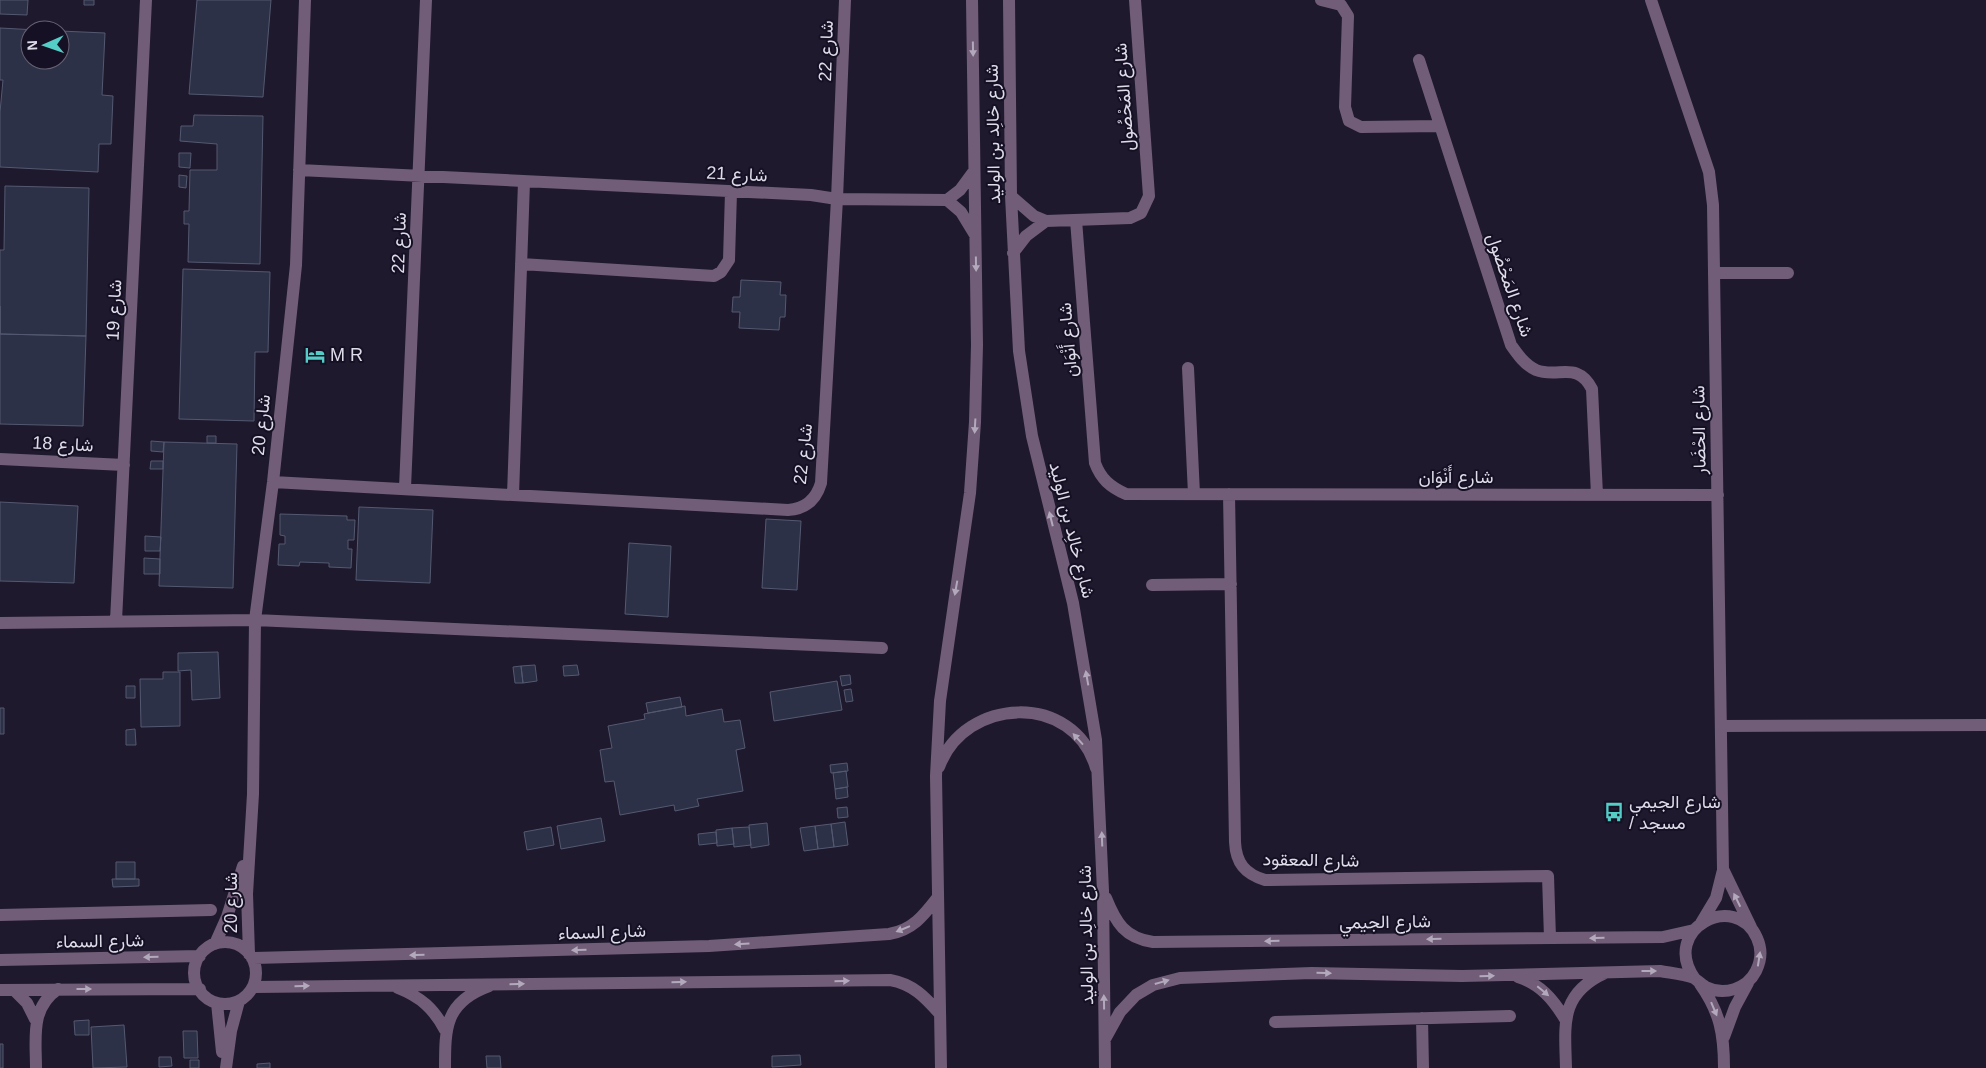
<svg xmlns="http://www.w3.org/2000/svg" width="1986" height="1068" font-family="Helvetica,Vazirmatn,sans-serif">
<rect width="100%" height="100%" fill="#1f192e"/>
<path fill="#2d3147" stroke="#545971" d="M0,0H28L27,15L0,14Z
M84,0H94V5H84Z
M197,0H271L263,97L189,94Z
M0,28L37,30H30V60H60V31L105,33L102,95L113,96L111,144H99L98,172L0,167V112L3,80H0Z
M194,115L263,116L260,264L188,262L189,224H184V211H189L190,170H217V144L180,141L181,126H193Z
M179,153H191L190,168L179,167Z
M179,175L187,176L186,188L179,187Z
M5,186L89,188L86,336L0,334V250H4Z
M183,269L270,272L268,352H255L254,421L179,419Z
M741,280L781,282L780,295H786L785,317H780L779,330L739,328L740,312H732L733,297H740Z
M0,306V334L86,336L83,426L0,424Z
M207,436H216V443H207Z
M151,441L164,442L163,452L151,451Z
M164,442L237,444L233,588L159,586Z
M151,461H163V469H150Z
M0,502L78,506L74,583L0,581Z
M359,507L433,510L430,583L356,580Z
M280,514L347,516V520H355L354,540H348V549H352L351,568L329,567V563L300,562L299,566L278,565L279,544H285V536L280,535Z
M766,519L801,521L797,590L762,588Z
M145,536L161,537L160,551H145Z
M629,543L671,546L668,617L625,614Z
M144,558L160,559V574H144Z
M218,652L220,698L192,700L191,670L178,671V653Z
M535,665L537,681L523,683L521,666Z
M577,665L579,675L564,676L563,666Z
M521,666L523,683H515L513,667Z
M163,672H180V726L141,727L140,679H163Z
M850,675L851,684L842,686L840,676Z
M837,681L842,710L774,721L770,692Z
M126,686H135V698H126Z
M851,689L853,701L846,702L844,690Z
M680,697L682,707L648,713L646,703Z
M685,706L686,716L722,709L724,722L740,720L745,748L736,750L743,791L697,799L699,806L675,811L674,805L620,815L614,781L605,782L600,750L612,748L608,726L645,719L644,714Z
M0,708H4V734H0Z
M135,729L136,745H126V730Z
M847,763L848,771L831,773L830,765Z
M846,771L848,787L835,789L833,773Z
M847,787L848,797L836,799L835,789Z
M847,807L848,817L838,818L837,808Z
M601,818L605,841L561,849L557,826Z
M845,822L848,845L834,847L831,824Z
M767,823L769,845L751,848L749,825Z
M831,824L834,847L818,849L815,826Z
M815,826L818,849L804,851L800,828Z
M551,827L554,845L527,850L524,832Z
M749,827L751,845L734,847L732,828Z
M732,828L734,844L717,846L716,830Z
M716,832L717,843L699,845L698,834Z
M116,862H135V879H116Z
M112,879H139V886L113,887Z
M89,1020V1035H75L74,1021Z
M124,1025L127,1067L93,1068L91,1027Z
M183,1031H197L198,1058H184Z
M0,1044H3V1068H0Z
M800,1055L801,1065L772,1067V1056Z
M486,1056H500L501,1068H487Z
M159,1057H171L172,1066L159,1067Z
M190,1060H199V1068H190Z
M270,1063V1068H257V1064Z"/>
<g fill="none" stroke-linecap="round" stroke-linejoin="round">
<path stroke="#715d77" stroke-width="12" d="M1009,0L1011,196L1019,351L1032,436L1073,603L1096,740L1103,891L1105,1068
M1321,0L1341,5L1348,16L1345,107L1349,121L1361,127L1440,126
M1651,0L1704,157L1709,172L1713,205L1723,870L1716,898L1701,923
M1419,60L1511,345C1518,355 1525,365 1536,370C1558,379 1577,360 1592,389L1597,495
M299,170L811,195L837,199L947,200
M1011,196L1034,216L1046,221L1130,218L1141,213L1149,196L1135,0
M947,200L961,212L975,235
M947,200L960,190L974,171
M1076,220L1095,463C1101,479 1110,487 1126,494L1718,495
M1013,253L1026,236L1046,221
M521,264L714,276L721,272L729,260L731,192
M1714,273H1788
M1188,368L1194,494
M0,459L124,465
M273,482L788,510C805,509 816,500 821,483L837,199L845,0
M405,488L426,0
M1229,494L1235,842C1236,863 1245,874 1265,880L1548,876L1550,938
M513,495L524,182
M1152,585L1231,584
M116,621L146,0
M0,623L255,620L882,648
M1721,726L1986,725
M939,767C965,696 1074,692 1096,768
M1724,871L1751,927
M1106,898C1116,923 1125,938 1153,942L1663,937L1694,930
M0,915L211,910
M194 973a31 31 0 1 1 62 0a31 31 0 1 1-62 0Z
M215,944L227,917L243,866
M249,954L247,894L253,794L255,620L273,482L296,265L305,0
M252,958L709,946L889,934C913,930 924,915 938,897
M0,960L200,956
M1518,977C1540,984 1553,999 1565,1019
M1700,984C1720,1012 1724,1034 1724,1068
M253,987L890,980C913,984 925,997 940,1014
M398,988C421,997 434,1009 445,1030
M0,990L200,989
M14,990L27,1003L35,1019
M217,1003L222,1052
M1422,1018L1423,1068
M1275,1022L1510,1016
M1724,1037L1735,1007L1748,983
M1105,1039L1120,1012L1136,995L1153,985L1180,978L1312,973L1462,976L1660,971C1671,973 1684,974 1694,978C1698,981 1702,985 1706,987C1724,996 1747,989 1756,971C1761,961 1762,949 1757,938C1736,890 1659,929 1695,979
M36,1068C36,1038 30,1008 58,989
M226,1068L231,1031L239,1001
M445,1068C445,1028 445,1002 489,986
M941,1068L936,776L940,701L970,493L975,422L977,345L972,0
M1566,1068C1565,1025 1559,994 1605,973"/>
</g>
<defs><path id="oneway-solid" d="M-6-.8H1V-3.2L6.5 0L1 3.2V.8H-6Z" transform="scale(1.25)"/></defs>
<g fill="#b3a9bc">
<use href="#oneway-solid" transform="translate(973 49) rotate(89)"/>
<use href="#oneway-solid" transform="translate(976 264) rotate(89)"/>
<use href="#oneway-solid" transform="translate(975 426) rotate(93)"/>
<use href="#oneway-solid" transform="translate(1051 519) rotate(-104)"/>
<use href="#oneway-solid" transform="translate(956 588) rotate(100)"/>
<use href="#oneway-solid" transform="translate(1087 678) rotate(-100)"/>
<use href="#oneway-solid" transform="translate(1078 739) rotate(-132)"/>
<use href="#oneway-solid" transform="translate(1102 839) rotate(-92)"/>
<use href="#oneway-solid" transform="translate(1737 900) rotate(-116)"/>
<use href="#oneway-solid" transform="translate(903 929) rotate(158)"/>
<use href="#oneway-solid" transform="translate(1597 938) rotate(179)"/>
<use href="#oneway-solid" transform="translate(1434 939) rotate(179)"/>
<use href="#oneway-solid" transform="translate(1272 941) rotate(179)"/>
<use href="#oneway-solid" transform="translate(742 944) rotate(176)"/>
<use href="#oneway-solid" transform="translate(579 950) rotate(178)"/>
<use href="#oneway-solid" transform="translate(417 955) rotate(179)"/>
<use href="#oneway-solid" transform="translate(151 957) rotate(179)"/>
<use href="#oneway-solid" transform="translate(1759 959) rotate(-81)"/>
<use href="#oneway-solid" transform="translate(1649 971)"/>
<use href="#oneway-solid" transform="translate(1324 973) rotate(1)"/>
<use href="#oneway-solid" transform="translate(1487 976) rotate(-1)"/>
<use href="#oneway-solid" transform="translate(842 981) rotate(-1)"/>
<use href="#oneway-solid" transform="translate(679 982) rotate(-1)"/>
<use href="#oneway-solid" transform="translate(1162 982) rotate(-16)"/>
<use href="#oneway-solid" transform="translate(517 984) rotate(-1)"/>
<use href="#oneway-solid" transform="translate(302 986) rotate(-1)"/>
<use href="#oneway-solid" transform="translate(84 989)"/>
<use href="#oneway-solid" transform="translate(1543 991) rotate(40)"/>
<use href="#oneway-solid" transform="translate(1104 1002) rotate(-91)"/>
<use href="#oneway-solid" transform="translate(1714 1009) rotate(67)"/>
</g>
<defs>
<symbol id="hotel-bare" viewBox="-9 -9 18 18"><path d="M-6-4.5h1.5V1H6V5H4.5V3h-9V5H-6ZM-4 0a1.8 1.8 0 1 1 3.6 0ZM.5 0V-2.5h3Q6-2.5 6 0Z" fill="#54cdc7" stroke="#161024" stroke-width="2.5" paint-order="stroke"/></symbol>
<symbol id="bus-bare" viewBox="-9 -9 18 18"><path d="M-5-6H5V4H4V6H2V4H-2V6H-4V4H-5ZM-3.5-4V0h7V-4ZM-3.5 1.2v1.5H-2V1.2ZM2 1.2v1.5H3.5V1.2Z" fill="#54cdc7" stroke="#161024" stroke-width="2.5" paint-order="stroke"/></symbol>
</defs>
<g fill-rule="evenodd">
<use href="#hotel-bare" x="301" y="341" width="28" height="28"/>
<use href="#bus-bare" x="1600" y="798" width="28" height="28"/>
</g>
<g text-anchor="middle" stroke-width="4" stroke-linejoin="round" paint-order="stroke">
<g font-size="18" fill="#dfdcea" stroke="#161024">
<text transform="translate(826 51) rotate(-88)" y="6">شارع 22</text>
<text transform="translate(1124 97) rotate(-94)" y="6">شارع المَحْصُول</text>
<text transform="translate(993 134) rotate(-91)" y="6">شارع خالِد بن الوليد</text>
<text transform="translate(737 174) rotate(3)" y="6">شارع 21</text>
<text transform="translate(399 243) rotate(-88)" y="6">شارع 22</text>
<text transform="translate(1510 285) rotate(71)" y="6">شارع المَحْصُول</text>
<text transform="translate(114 310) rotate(-87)" y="6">شارع 19</text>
<text transform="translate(1068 340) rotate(-95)" y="6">شارع أَنْوَان</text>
<text transform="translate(261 425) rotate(-84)" y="6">شارع 20</text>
<text transform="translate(1699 430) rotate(-91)" y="6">شارع الحْضَار</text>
<text transform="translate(63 444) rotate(3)" y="6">شارع 18</text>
<text transform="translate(803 454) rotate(-84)" y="6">شارع 22</text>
<text x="1456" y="483">شارع أَنْوَان</text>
<text transform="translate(1072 530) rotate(76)" y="6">شارع خالِد بن الوليد</text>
<text transform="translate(1311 860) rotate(1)" y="6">شارع المعقود</text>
<text transform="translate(231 903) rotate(-90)" y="6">شارع 20</text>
<text transform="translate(1385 922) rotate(-1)" y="6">شارع الجيمي</text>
<text transform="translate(602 932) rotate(-2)" y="6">شارع السماء</text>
<text transform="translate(1086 935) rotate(-91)" y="6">شارع خالِد بن الوليد</text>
<text transform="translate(100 941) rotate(-1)" y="6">شارع السماء</text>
</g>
<g font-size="18" fill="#dfdcea" stroke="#161024" text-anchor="start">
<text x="330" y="361">M R</text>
<text x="1629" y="808">شارع الجيمي<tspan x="1629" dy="21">/ مسجد</tspan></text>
</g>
</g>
<g transform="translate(45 45) rotate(268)"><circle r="24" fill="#161024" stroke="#666273"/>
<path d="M0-4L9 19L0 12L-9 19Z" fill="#54cdc7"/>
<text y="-8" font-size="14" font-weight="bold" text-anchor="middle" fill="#dfdcea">N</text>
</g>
</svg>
